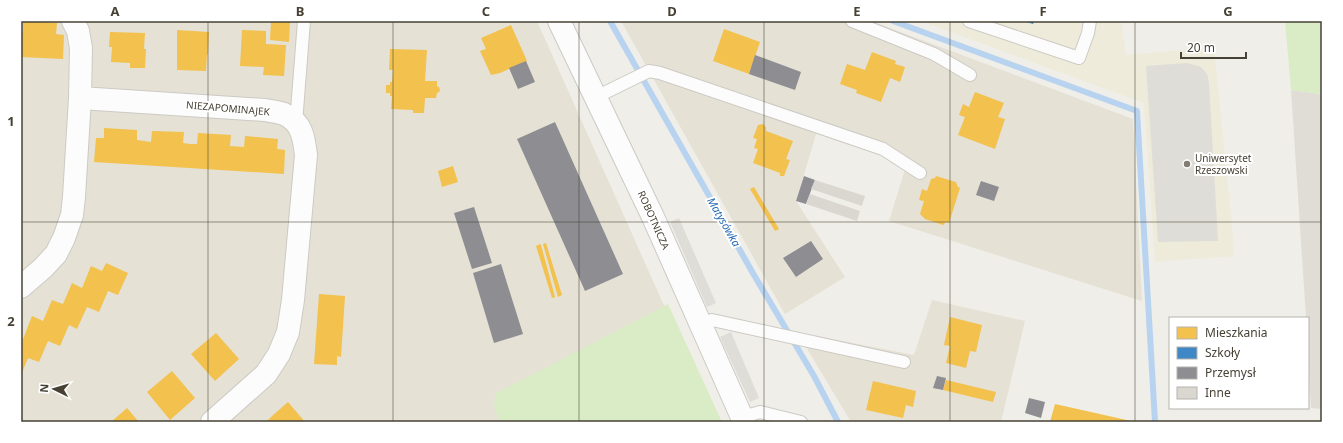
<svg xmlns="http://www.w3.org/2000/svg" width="1343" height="443" font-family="'Noto Sans',sans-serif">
<rect width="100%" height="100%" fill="#f0eee8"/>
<path fill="#e5e1d5" d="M21,21H537L716,422H21Z
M621,21H871L1133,119L1142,301L889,221L907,163L817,131L796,201L845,277L785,314Z
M932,300L1025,321L1001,422H851L797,332L914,355Z"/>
<path fill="#e0ddd6" d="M1291,90L1322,94V409L1311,408L1308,354V318H1306Z"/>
<path fill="#eeebda" d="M921,21H1121L1126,55L1214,47L1232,225L1234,256L1155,262L1144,103Z"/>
<path fill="#d9ecc6" d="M1285,21H1322V94L1291,90Z
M668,304L722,422H500L494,408L495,394Z"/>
<path fill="#dfddd8" d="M1187,63L1201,67L1207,74L1209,83L1218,241L1158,242L1146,66Z
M679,218L716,303L707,307L670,222Z
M731,332L759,398L750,402L720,337Z"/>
<path fill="#f2c14e" d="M23,21L57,23L56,34L64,35L63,59L21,57V33H23Z
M271,21L290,22L289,42L270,40Z
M511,25L527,61L500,73L491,75L480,51L486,49L481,38Z
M724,29L760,42L749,74L713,61Z
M177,30L209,32L208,54L207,55L206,71L177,70Z
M242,30L266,31V44L286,45L284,76L263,75L264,67L240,66Z
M110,32L145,33L144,49H146L145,68H130V63L111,62L112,47H109Z
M390,49L427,50L425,81H437V86L439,87L440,90L439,92L437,93L436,98H425L424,113H413V110L391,109L392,96H390V93H386V85H390V82H392L393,70H389Z
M872,52L896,61L895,64L905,67L900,82L890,78L881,102L856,93L857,90L840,84L847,64L865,70Z
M975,92L1004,103L998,117L1005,119L995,149L958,135L965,117L959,115L963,104L969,107Z
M763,124L766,127V131L793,141L786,159L790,160L784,176H780V173L753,163L758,149L754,148L757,139L753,138L758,125Z
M104,128L137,130V140L151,142L152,131L184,132L183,143L190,144H197L198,133L231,135L230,146L244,147L245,136L278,139L277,149L285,150L284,174L94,162L96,138H104Z
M453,166L458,182L442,187L438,171Z
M936,176L956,182L958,187L960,188L949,223L946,222L943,225L925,219L920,214L924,201L919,200L922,189L927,191L931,179L935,178Z
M754,187L779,229L775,231L750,189Z
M546,243L562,295L558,297L543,244Z
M540,244L541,245L555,297L552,298L536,246Z
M106,263L128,273L118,295L108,291L99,312L87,307L77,329L69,325L60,346L48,341L39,362L28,358L21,375V338L23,339L32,316L43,321L52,300L63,304L72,283L82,288L91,266L102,271Z
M319,294L345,296L341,357L337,356V365L314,364Z
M950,317L982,325L976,352L970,351L966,368L946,363L950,346L944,345Z
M216,333L239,359L215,381L191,354Z
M172,371L195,398L170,420L147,392Z
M946,380L996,392L993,402L943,390Z
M873,381L916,391L913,407L906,405L903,418L866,410Z
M288,402L305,422H266L272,416Z
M1055,404L1131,421V422H1050Z
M127,408L139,422H111Z"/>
<path fill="#3f88c5" d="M1024,21H1034L1033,24Z"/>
<path fill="#8d8d92" d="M755,55L801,72L795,90L749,74Z
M526,61L535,82L518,89L509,68Z
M555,122L623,274L585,291L517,139Z
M804,176L815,180L806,204L796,201Z
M981,181L999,187L994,201L976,195Z
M474,207L492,263L472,269L454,213Z
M811,241L823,259L796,277L783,258Z
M501,264L523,334L494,343L473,273Z
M937,376L946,378L943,390L933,388Z
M1029,398L1045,402L1041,418L1025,413Z"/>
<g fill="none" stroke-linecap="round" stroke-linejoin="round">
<path stroke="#b7d3f0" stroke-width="6" d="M610,21L754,275L814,376L838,422
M893,21L1137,111L1155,422"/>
</g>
<path fill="#dad7d1" d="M815,180L865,196L862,206L811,189Z
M810,194L860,211L857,221L806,204Z"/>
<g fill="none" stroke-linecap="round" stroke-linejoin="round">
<defs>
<path id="service" d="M852,21L934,54L970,75
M969,21L1079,58L1088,33L1090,21
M596,97L649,71L660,73L883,149L920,173
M296,123L304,21
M700,323L712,320L904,362
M742,417L760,412L801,422"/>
<path id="minor" d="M80,98L265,110C271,111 279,112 284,114C302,122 304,138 306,155L293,300L288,332L279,354L266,374L212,422
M21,287L43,268L56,254L64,238L72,215L74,197L80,98L81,48L78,31L73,21"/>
<path id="tertiary" d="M559,21L653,217L744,422"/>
</defs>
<use href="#service" stroke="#cccac4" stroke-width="14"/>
<use href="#minor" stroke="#cccac4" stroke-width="24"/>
<use href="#tertiary" stroke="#cccac4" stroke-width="24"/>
<use href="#service" stroke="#fdfcfc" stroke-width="12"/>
<use href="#minor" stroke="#fdfcfc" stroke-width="22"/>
<use href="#tertiary" stroke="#fdfcfc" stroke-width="22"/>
</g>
<path fill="none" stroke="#464134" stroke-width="1" stroke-opacity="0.55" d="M208,21V422M393,21V422M579,21V422M764,21V422M950,21V422M1135,21V422M21,222H1322"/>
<circle fill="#827e73" stroke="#fff" stroke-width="1.5" cx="1187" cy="164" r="4"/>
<g text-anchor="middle" stroke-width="4" stroke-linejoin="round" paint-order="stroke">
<g font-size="10" fill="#464134" stroke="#fff">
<text transform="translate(228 108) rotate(5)" y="4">NIEZAPOMINAJEK</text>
<text transform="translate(654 220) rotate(66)" y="4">ROBOTNICZA</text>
</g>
<g font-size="10" fill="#464134" stroke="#fff" text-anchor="start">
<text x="1195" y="162">Uniwersytet<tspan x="1195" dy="12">Rzeszowski</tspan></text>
</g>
<g font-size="11" font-style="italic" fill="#286cb7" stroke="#fff">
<text transform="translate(724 222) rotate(60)" y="4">Matysówka</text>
</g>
</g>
<rect width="1343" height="443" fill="none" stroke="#ffffff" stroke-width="44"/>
<rect x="1169" y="317" width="140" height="92" fill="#ffffff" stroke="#b5b3ae"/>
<rect x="1177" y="327" width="20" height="12" fill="#f2c14e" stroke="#b5b3ae"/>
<text x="1205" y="337" font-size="12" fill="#464134">Mieszkania</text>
<rect x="1177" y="347" width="20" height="12" fill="#3f88c5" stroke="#b5b3ae"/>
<text x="1205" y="357" font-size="12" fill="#464134">Szkoły</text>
<rect x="1177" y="367" width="20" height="12" fill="#8d8d92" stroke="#b5b3ae"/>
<text x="1205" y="377" font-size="12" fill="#464134">Przemysł</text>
<rect x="1177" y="387" width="20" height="12" fill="#dad7d1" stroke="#b5b3ae"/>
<text x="1205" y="397" font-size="12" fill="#464134">Inne</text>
<g transform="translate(54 389) rotate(275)" stroke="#ffffff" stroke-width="3" paint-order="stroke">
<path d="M0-3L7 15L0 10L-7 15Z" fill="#464134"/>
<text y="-6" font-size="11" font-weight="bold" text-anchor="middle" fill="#464134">N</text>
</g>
<path d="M1181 52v6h65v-6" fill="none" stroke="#464134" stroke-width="2"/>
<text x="1187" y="52" font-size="12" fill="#464134" stroke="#ffffff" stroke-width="3" paint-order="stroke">20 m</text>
<rect x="22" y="22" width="1299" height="399" fill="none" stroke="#464134" stroke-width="1.5"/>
<g font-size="13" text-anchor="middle" font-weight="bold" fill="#464134">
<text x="115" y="16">A</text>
<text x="300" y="16">B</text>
<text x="486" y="16">C</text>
<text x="672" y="16">D</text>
<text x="857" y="16">E</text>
<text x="1043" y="16">F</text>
<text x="1228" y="16">G</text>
<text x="11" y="126">1</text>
<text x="11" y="326">2</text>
</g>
</svg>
